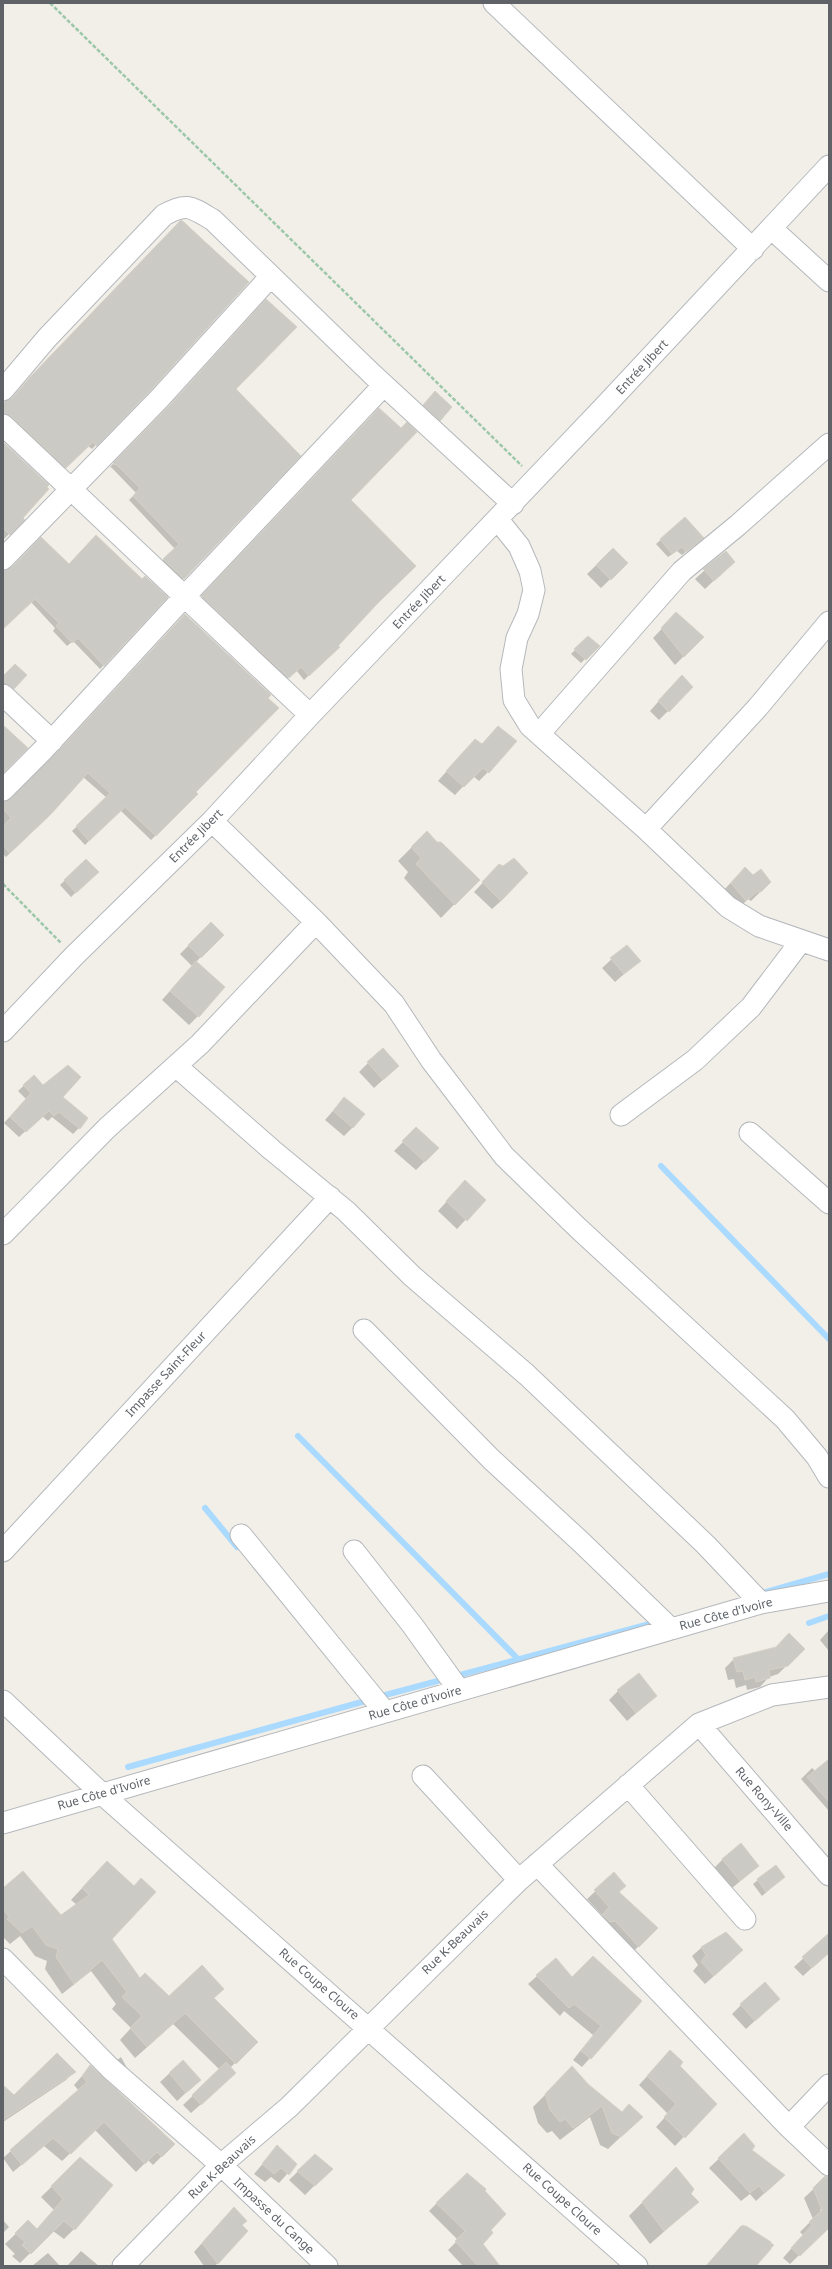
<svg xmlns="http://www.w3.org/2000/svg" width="832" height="2269" font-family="'Noto Sans',sans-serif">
<rect width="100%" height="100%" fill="#f1efe8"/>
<path fill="#0003" d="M183,221L248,282L150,390L96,445L92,449L88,446L61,472L3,418V405L12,399L105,299Z
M234,389L299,456L179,583L159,564L175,549L129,500L136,493L111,467L109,468L164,413Z
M426,402L440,420L431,429L415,414Z
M379,409L349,500L375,605L337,646L338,647L304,680L296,670L284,682L198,601Z
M3,443L23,520L3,540Z
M685,518L698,542L682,555L677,551L668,557L656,544Z
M613,549L627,563L601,588L587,574Z
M725,552L724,571L705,589L695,579Z
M12,569L104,665L100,669L73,641L67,646L53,631L55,628L31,602L3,629V571Z
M676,614L703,637L675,665L653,638Z
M588,637L598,646L581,663L571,654Z
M3,677L13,688L9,692L3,688Z
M673,685L692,687L659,720L650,711Z
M466,749L488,772L479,781L473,776L455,795L438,781Z
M56,755L195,792L197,794L151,840L120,810L85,845L72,831L107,798L83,777L51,814L6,857L3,854V802L12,799Z
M427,832L436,843L478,880L441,918L404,878L408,872L398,861Z
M86,860L97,872L71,897L60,885Z
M504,867L501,901L492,909L474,892L490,875Z
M753,876L770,882L751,901L748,899L737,910L722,892L736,877Z
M211,923L222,935L196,962L198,1016L189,1025L162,1000L192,966L180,954Z
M626,946L639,961L615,982L602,968Z
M368,1063L398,1066L374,1088L359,1072Z
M34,1076L43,1086L62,1097L79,1128L73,1134L52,1117L48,1121L42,1116L19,1137L4,1123L26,1099L18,1091Z
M344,1098L353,1127L344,1136L325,1120Z
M416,1129L438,1148L416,1170L394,1151Z
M456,1191L484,1200L457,1229L438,1211Z
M829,1630V1651L820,1640Z
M804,1649L778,1674L769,1677L760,1687L747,1690L746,1685L736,1688L734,1679L728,1680L725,1668L734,1659Z
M618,1691L656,1696L627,1721L609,1700Z
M812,1768L829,1784V1811L801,1779Z
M723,1859L758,1866L731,1889L714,1868Z
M775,1866L784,1877L762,1896L753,1884Z
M96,1873L111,1939L140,1980L169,1997L213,1999L256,2042L230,2068L226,2082L191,2113L183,2105L220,2070L173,2024L135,2058L120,2040L131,2028L112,2009L116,2004L91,1971L62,1994L45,1969L47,1961L35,1956L20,1936L10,1944L3,1937V1890L61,1916L77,1905L71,1900Z
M614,1874L618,1893L656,1928L631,1954L595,1923L602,1915L587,1899Z
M726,1934L733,1959L705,1984L693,1971L698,1965L692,1956L701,1948Z
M826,1937L829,1940V1952L803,1976L794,1967Z
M537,1976L572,1979L641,2001L582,2067L573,2060L593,2035L564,2011L560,2016L528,1984Z
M741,2005L770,2007L746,2029L732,2014Z
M670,2051L679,2067L715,2104L675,2146L656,2127L668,2114L639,2085Z
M121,2057L127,2068L124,2072L114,2063Z
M183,2061L200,2080L177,2101L160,2082Z
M90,2067L174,2144L153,2165L148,2160L136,2172L95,2130L62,2161L44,2146L13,2172L3,2158L79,2091L74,2085Z
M572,2068L629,2129L608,2149L600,2145L590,2117L560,2140L552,2131L547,2133L538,2123L533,2107Z
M74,2072L66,2080L3,2122V2086L14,2097Z
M744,2135L750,2150L784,2175L756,2201L750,2194L741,2201L709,2168Z
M277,2147L296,2164L279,2183L271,2177L265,2182L254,2174Z
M315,2155L331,2169L305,2195L289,2180Z
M80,2159L74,2229L64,2239L53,2231L20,2263L12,2256L15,2254L5,2244L28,2222L36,2230L54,2210L41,2197Z
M676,2168L689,2194L698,2202L650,2244L629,2216Z
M823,2180L829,2187V2200L820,2210L829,2219V2226L790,2264L783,2258L803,2235L800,2232L813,2219L804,2198Z
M437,2203L489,2230L482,2244L499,2266H463L448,2250L458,2240L429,2211Z
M225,2217L246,2231L215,2266H204L194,2252Z
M3,2220L9,2227L3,2233Z
M743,2225L774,2245L754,2266H706Z
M81,2251L99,2266H67Z
M48,2253L60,2266H32Z"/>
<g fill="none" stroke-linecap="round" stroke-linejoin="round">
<path stroke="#aadaff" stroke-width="6" d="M661,1166L829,1339
M298,1436L518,1659
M205,1508L237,1547
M762,1593L829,1574
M809,1623L829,1616
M378,1697L657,1622
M128,1767L369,1700"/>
</g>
<path fill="#cccac5" stroke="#d6d1c6" d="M181,220L249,282L150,391L97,446L93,442L66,468L11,416L3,413V403L12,398L32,375Z
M266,299L297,327L236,389L301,456L184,579L163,559L179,544L133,496L140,488L116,464L115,465L113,463L168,407Z
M435,391L452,407L440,421L423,405Z
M379,408L401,428L407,422L417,432L351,500L416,566L377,604L338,646L340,647L309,676L301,667L289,678L201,596Z
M3,442L49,485L47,487L49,489L23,518L25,520L10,535L3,528Z
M685,517L704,538L686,552L682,547L672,554L660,539Z
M96,535L142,579L145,576L168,597L104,666L78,638L72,643L56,626L59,623L35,599L3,629V571L12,567L41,537L69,564Z
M613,548L628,563L611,580L596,565Z
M726,551L735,562L714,581L703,569Z
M676,612L704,637L684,657L661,628Z
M185,614L271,695L268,698L279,708L196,792L198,794L156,836L125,807L89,841L76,826L110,793L88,773L51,814L10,853L3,846V826L11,818L3,809V802L11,798L60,749Z
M588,636L600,646L586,660L574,649Z
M15,664L27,675L14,689L3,681V676Z
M682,675L693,687L669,712L658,701Z
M3,725L28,748L3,773Z
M498,726L517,741L489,773L483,768L464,787L446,771L475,739L482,744Z
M427,831L437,842H441L480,880L455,905L416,864L421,858L411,847Z
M514,858L528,873L501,901L482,882L499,864L503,866Z
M86,859L99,872L76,893L64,880Z
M745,867L753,875L761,869L771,882L761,892L758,891L746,901L731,883Z
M211,922L224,935L201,958L188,945Z
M627,945L641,961L624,974L610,958Z
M196,961L225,987L199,1017L170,991Z
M383,1048L399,1066L383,1080L367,1062Z
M68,1065L81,1077L63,1097L88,1118L80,1129L59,1112L54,1116L49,1111L26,1132L10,1117L31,1093L23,1085L34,1075L43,1085Z
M344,1097L365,1114L353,1128L333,1111Z
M416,1127L439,1148L425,1162L402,1141Z
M465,1180L486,1200L467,1221L446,1201Z
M789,1633L805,1649L788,1666L769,1670L770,1678L756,1682L755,1677L745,1680L743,1671L737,1672L733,1658L776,1647Z
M639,1673L657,1696L636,1713L617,1690Z
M829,1759V1802L807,1777Z
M741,1843L759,1866L740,1881L722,1859Z
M107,1861L134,1886L141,1878L156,1892L112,1939L140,1978L145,1973L169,1996L202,1965L224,1989L214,1998L258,2042L236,2064L185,2013L147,2047L130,2028L142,2016L122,1997L127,1992L102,1960L74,1984L56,1957L58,1949L46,1945L32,1926L22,1933L7,1919L9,1917L3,1908V1888L23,1871L61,1915L89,1895L82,1888Z
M776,1865L785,1877L766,1892L757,1879Z
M614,1872L626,1886L619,1892L658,1928L639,1947L615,1921L610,1922L602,1915L609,1907L594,1890Z
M726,1932L743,1950L714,1976L701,1962L706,1955L701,1947Z
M829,1933V1953L812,1968L802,1957Z
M593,1956L642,2001L591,2059L581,2051L601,2026L574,2004L569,2008L536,1975L556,1958L572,1977Z
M765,1982L780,1999L755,2021L740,2004Z
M670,2050L683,2062L680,2066L717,2104L685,2138L664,2117L676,2104L647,2076Z
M57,2053L76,2072L3,2120V2085L14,2095Z
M183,2060L201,2080L186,2093L169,2073Z
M226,2062L236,2073L201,2105L192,2095Z
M90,2065L175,2144L162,2157L157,2152L145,2164L104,2122L71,2154L53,2138L22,2165L10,2150L87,2082L82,2076Z
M572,2066L588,2084L622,2112L629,2104L643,2117L621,2137L612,2133L602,2106L573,2128L565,2119L560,2122L550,2110L545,2094Z
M744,2133L755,2146L752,2150L785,2175L765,2193L759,2186L750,2193L718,2158Z
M277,2145L297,2164L289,2175L281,2168L274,2174L262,2164Z
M315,2154L333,2169L315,2186L297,2171Z
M80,2157L113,2185L75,2230L64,2221L31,2254L22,2245L25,2242L15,2233L28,2220L37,2229L63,2199L51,2186Z
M676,2167L694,2189L691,2194L699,2202L664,2231L642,2202Z
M467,2173L486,2189L485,2191L506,2214L491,2230L493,2233L483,2244L500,2266H478L455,2241L465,2231L436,2203Z
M825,2176L829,2177V2228L800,2256L791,2248L812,2225L809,2222L822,2210L813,2188Z
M234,2207L247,2221L242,2225L248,2231L218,2264L202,2243Z
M741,2226H746L771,2242V2249L756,2266H706Z"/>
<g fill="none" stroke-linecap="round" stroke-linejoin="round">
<defs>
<path id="minor" d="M494,3L753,249
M771,228L829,281
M3,390L47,338L164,215C187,202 191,207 213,220L372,374L513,504
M3,425L310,715
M498,520L519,546L530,571L534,590L528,614L517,638L511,669L514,700L530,726L646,829L728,907L759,926L829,950
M3,559L159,399L271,276
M3,695L52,741
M539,734L682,571L738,525L829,444
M3,790L44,749L184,597L384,385
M212,821L316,922L394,1004L431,1060L504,1156L578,1228L785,1419L817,1457L829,1477
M646,829L758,707L829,622
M3,1031L74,956L212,821L310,715L603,408L829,166
M176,1066L272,1150L346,1211L412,1276L527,1375L706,1545L761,1603
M621,1115L695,1060L751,1007L801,941
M750,1133L829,1203
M3,1234L107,1128L200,1044L316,922
M364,1330L491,1459L581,1542L671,1629
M241,1535L385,1712
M3,1551L330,1197
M354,1551L413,1626L459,1690
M3,1701L102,1794L637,2266
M699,1724L829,1875
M423,1776L519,1880
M628,1785L745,1919
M3,1823L761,1603L829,1591
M537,1864L789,2127L829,2085
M3,1959L110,2068L221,2165L327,2266
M789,2127L829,2165
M123,2266L221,2165L289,2107L519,1880L699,1724L772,1695L829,1687"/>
</defs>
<use href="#minor" stroke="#b5b8bc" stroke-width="23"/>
<path stroke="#9cc7a9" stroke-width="2.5" stroke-dasharray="4 2" stroke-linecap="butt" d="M50,3L522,466
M3,884L61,943"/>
<use href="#minor" stroke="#fff" stroke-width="21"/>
</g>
<g text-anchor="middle" stroke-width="4" stroke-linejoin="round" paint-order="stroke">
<g font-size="12" fill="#5f6368" stroke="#fff">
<text transform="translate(642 367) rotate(-47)" y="4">Entrée Jibert</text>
<text transform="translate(419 602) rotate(-46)" y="4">Entrée Jibert</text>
<text transform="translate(196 836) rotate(-45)" y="4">Entrée Jibert</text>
<text transform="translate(166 1374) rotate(-47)" y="4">Impasse Saint-Fleur</text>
<text transform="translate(726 1614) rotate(-15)" y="4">Rue Côte d'Ivoire</text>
<text transform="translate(415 1703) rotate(-16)" y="4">Rue Côte d'Ivoire</text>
<text transform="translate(104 1793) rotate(-16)" y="4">Rue Côte d'Ivoire</text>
<text transform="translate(764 1799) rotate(49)" y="4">Rue Rony-Ville</text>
<text transform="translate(455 1942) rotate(-44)" y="4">Rue K-Beauvais</text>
<text transform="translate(319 1984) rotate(41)" y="4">Rue Coupe Cloure</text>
<text transform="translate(222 2167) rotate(-43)" y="4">Rue K-Beauvais</text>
<text transform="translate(562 2199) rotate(42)" y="4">Rue Coupe Cloure</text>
<text transform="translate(274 2216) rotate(43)" y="4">Impasse du Cange</text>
</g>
</g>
<rect width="832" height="2269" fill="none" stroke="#5f6368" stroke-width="8"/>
</svg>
